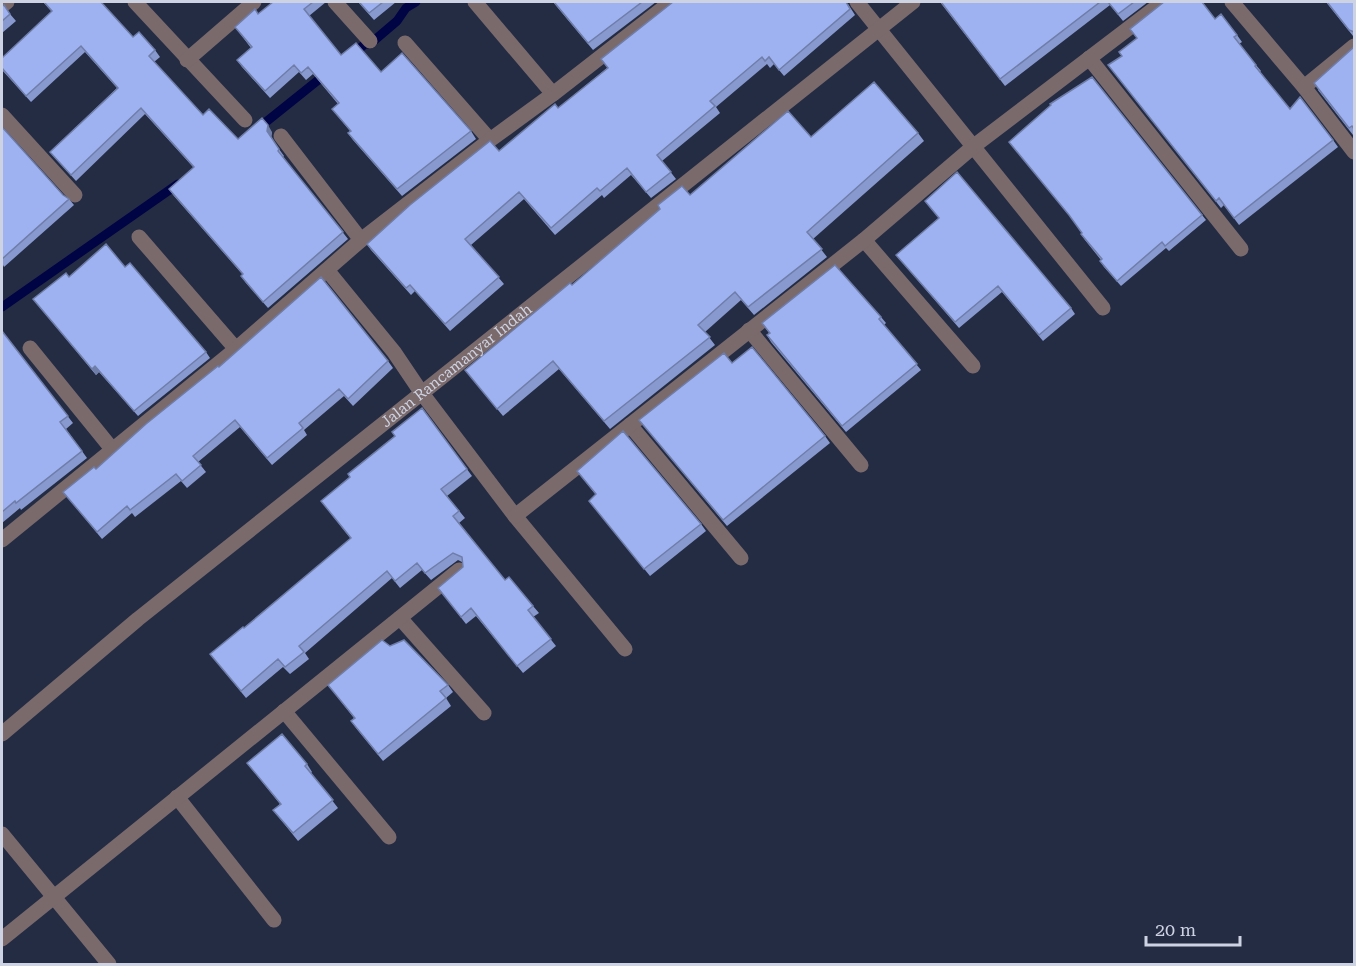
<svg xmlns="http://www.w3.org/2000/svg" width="1356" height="966" font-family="'Roboto Serif',serif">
<rect width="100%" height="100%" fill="#242c44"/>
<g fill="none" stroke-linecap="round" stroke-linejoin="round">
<path stroke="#000344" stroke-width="9" d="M353,54L365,44H370L397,21L406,8L416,2
M256,130L327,73
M2,307L178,184"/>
<g stroke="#7a6a6c" stroke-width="15">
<path d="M135,2L245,120"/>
<path d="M335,2L370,41"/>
<path d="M475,2L553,94"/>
<path d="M857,2L1103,308"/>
<path d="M1232,2L1304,87L1354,152"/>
<path d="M2,6L7,2"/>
<path d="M405,43L490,140"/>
<path d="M1089,58L1241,249"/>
<path d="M187,60L254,2"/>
<path d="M1304,87L1354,46"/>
<path d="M2,115L75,195"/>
<path d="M281,136L361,240"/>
<path d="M139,237L236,349"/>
<path d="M864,240L973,366"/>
<path d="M327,270L394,352L421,392L515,516L625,649"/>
<path d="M749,330L861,465"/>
<path d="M30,348L112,449"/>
<path d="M630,425L741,558"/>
<path d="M515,516L864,240L974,146L1163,2"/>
<path d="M2,540L236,349L361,240L490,140L553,94L671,2"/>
<path d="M400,618L484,713"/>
<path d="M284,711L389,837"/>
<path id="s1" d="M2,734L138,619L913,2"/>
<path d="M177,797L274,920"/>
<path d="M2,834L109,964"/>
<path d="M2,939L459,570"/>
</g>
</g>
<path fill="#8899cf" d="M43,2L133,37L155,50L160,57L154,62L203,115L238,139L272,132L271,138L284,156L283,157L348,239L268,308L246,283L241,276L243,275L174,196L169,189L194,168L145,114L76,181L55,158L50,152L117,88L85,52L31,102L2,70V58L52,12Z
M273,2H326L309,16L341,55L381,72L471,131L476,139L402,196L353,140L348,133L350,131L332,109L338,104L313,74L306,80L299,72L270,98L242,67L237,60L251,48L235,27L258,14Z
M358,2H396L374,20Z
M553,2H656L593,50Z
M940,2H1148L1123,21L1110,5L1005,86Z
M1326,2H1354V37L1353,36Z
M672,3L848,4L855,15L784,76L774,64L770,68L767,64L716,107L720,113L662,161L676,179L651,198L631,175L604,198L602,195L555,235L524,199L471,245L504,284L450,331L415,291L411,295L371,250L367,244L499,151L558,108L607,68Z
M2,6L10,14L16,21L2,33Z
M1215,19L1237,35L1242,42L1239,44L1256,65L1261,71L1260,72L1290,109L1333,140L1338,147L1239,225L1224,205L1221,208L1108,65L1122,56L1137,38L1130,29Z
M1354,47V134L1353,135L1318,90Z
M2,127L63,195L69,199L74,205L4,267L2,263Z
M918,133L924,141L813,239L827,257L754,315L741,300L705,332L715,345L610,429L559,369L503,416L465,370L572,285L690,195L811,137Z
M1009,142L1202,215L1206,220L1169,251L1166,248L1121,286L1104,267L1100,261L1101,260L1085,240L1081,234L1082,233L1073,220Z
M925,201L1071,308L1075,314L1043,341L1002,292L959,328L896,255L939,218Z
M125,267L206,352L210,358L138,416L99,372L96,375L33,299L69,277Z
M881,317L886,323L884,325L921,370L846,432L771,342L767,335L769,333L762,323Z
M2,331L73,423L66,429L87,458L21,510L20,508L2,523Z
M388,361L393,368L353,406L344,396L304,430L307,435L272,465L240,427L198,462L206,472L187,488L181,481L135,517L132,513L102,539L63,492L96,469L219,367Z
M732,363L825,436L830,443L727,526L639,420Z
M422,408L472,476L447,496L465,518L459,523L505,580L533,606L539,613L533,617L556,646L523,673L476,616L466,624L438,588L463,567L462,562L458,560L431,580L422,570L400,588L392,578L305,653L309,659L290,674L283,667L246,698L210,654L244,628L351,539L321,501L350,477L395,436Z
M577,471L701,524L706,531L650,576L589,501L596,495Z
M390,646L448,685L453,692L446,698L451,706L383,761L356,728L351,721L354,718L328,685Z
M247,763L307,764L312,772L311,773L338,808L298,841L273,810L280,804Z"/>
<path fill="#6f7da9" d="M268,125L272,132L271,138L267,131Z
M95,366L99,372L96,375L92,369Z"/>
<path fill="#9eb2f1" stroke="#6f7da9" stroke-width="1.5" d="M44,2H101L133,37L139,32L155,50L149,56L203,115L209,109L238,139L262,118L268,125L267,131L279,149L278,151L343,232L263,302L241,276L243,274L169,189L194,167L141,108L71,175L50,152L118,88L81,46L26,96L2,68V58L52,11Z
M273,2H313L304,9L341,55L356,43L381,72L402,53L471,131L397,189L348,133L351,131L332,109L339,103L308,67L301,73L294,65L265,91L237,60L252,47L235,27L255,9L258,14Z
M359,2H383L369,13Z
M554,2H642L588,43Z
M673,2H846L850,9L779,70L769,57L765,61L762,57L710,101L715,106L657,155L671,172L646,192L627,168L600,191L597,188L551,228L519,192L465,239L499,277L445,324L410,285L406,288L367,244L410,205L490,141L499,151L555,104L558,108L608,68L601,59Z
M941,2H1100L1000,79Z
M1108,2H1134L1118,14Z
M1164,2H1202L1215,19L1221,14L1237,35L1234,37L1256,65L1255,66L1290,109L1300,97L1333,140L1234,218L1219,198L1216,201L1108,65L1122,56L1119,52L1137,38L1130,29Z
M1327,2H1354V32L1349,30Z
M4,5L10,14L2,21V6Z
M1354,47V129L1352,126L1349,128L1314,83Z
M1092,77L1202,215L1165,246L1162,242L1117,281L1100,261L1102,259L1081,234L1082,233L1069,215L1009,142L1051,105L1050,104Z
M874,82L918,133L807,232L822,249L748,307L735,292L698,325L710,337L604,421L553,361L497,409L465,370L570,283L572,285L660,209L658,205L682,186L690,195L788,111L811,137Z
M2,127L63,195L69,199L2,259Z
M957,172L1071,308L1039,335L998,286L955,322L896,255L939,218L925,201Z
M106,244L125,267L130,263L206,352L134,411L95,366L92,369L33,299L66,273L69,277Z
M835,265L881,317L879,319L917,364L842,426L767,335L770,333L762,323Z
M321,277L388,361L348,399L339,389L299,423L303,428L267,458L235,420L193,456L201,465L182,481L176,474L130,510L127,506L97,532L63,492L94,467L96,469L146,424L218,366L219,367Z
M2,331L68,416L60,422L82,451L16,503L15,501L2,512Z
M752,347L825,436L723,520L639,420L724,353L732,363Z
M422,408L467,469L441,489L459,511L453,516L505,580L509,577L533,606L528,610L551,639L517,666L471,608L461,617L438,588L463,567L462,557L453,553L425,573L417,563L395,581L387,571L299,646L304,652L285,667L278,659L241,691L210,654L243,627L244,628L351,538L321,501L350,477L348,474L395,436L392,432Z
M623,431L701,524L644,569L589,501L596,494L577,471Z
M382,640L390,646L404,640L448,685L440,691L446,698L378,754L351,721L355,718L328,685Z
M282,734L307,764L305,766L333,800L293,833L273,810L281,804L247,763Z"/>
<g text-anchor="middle" stroke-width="6" stroke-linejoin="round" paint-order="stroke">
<g font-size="15" fill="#ced3e3" stroke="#242c44">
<text dy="5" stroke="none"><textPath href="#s1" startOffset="585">Jalan Rancamanyar Indah</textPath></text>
</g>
</g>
<rect width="1356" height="966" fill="none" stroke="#ced3e3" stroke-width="6"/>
<path d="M1146 936v9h94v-9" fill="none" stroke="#ced3e3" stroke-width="3"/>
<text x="1155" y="936" font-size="18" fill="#ced3e3" stroke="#242c44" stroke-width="4.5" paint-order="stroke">20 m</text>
</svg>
